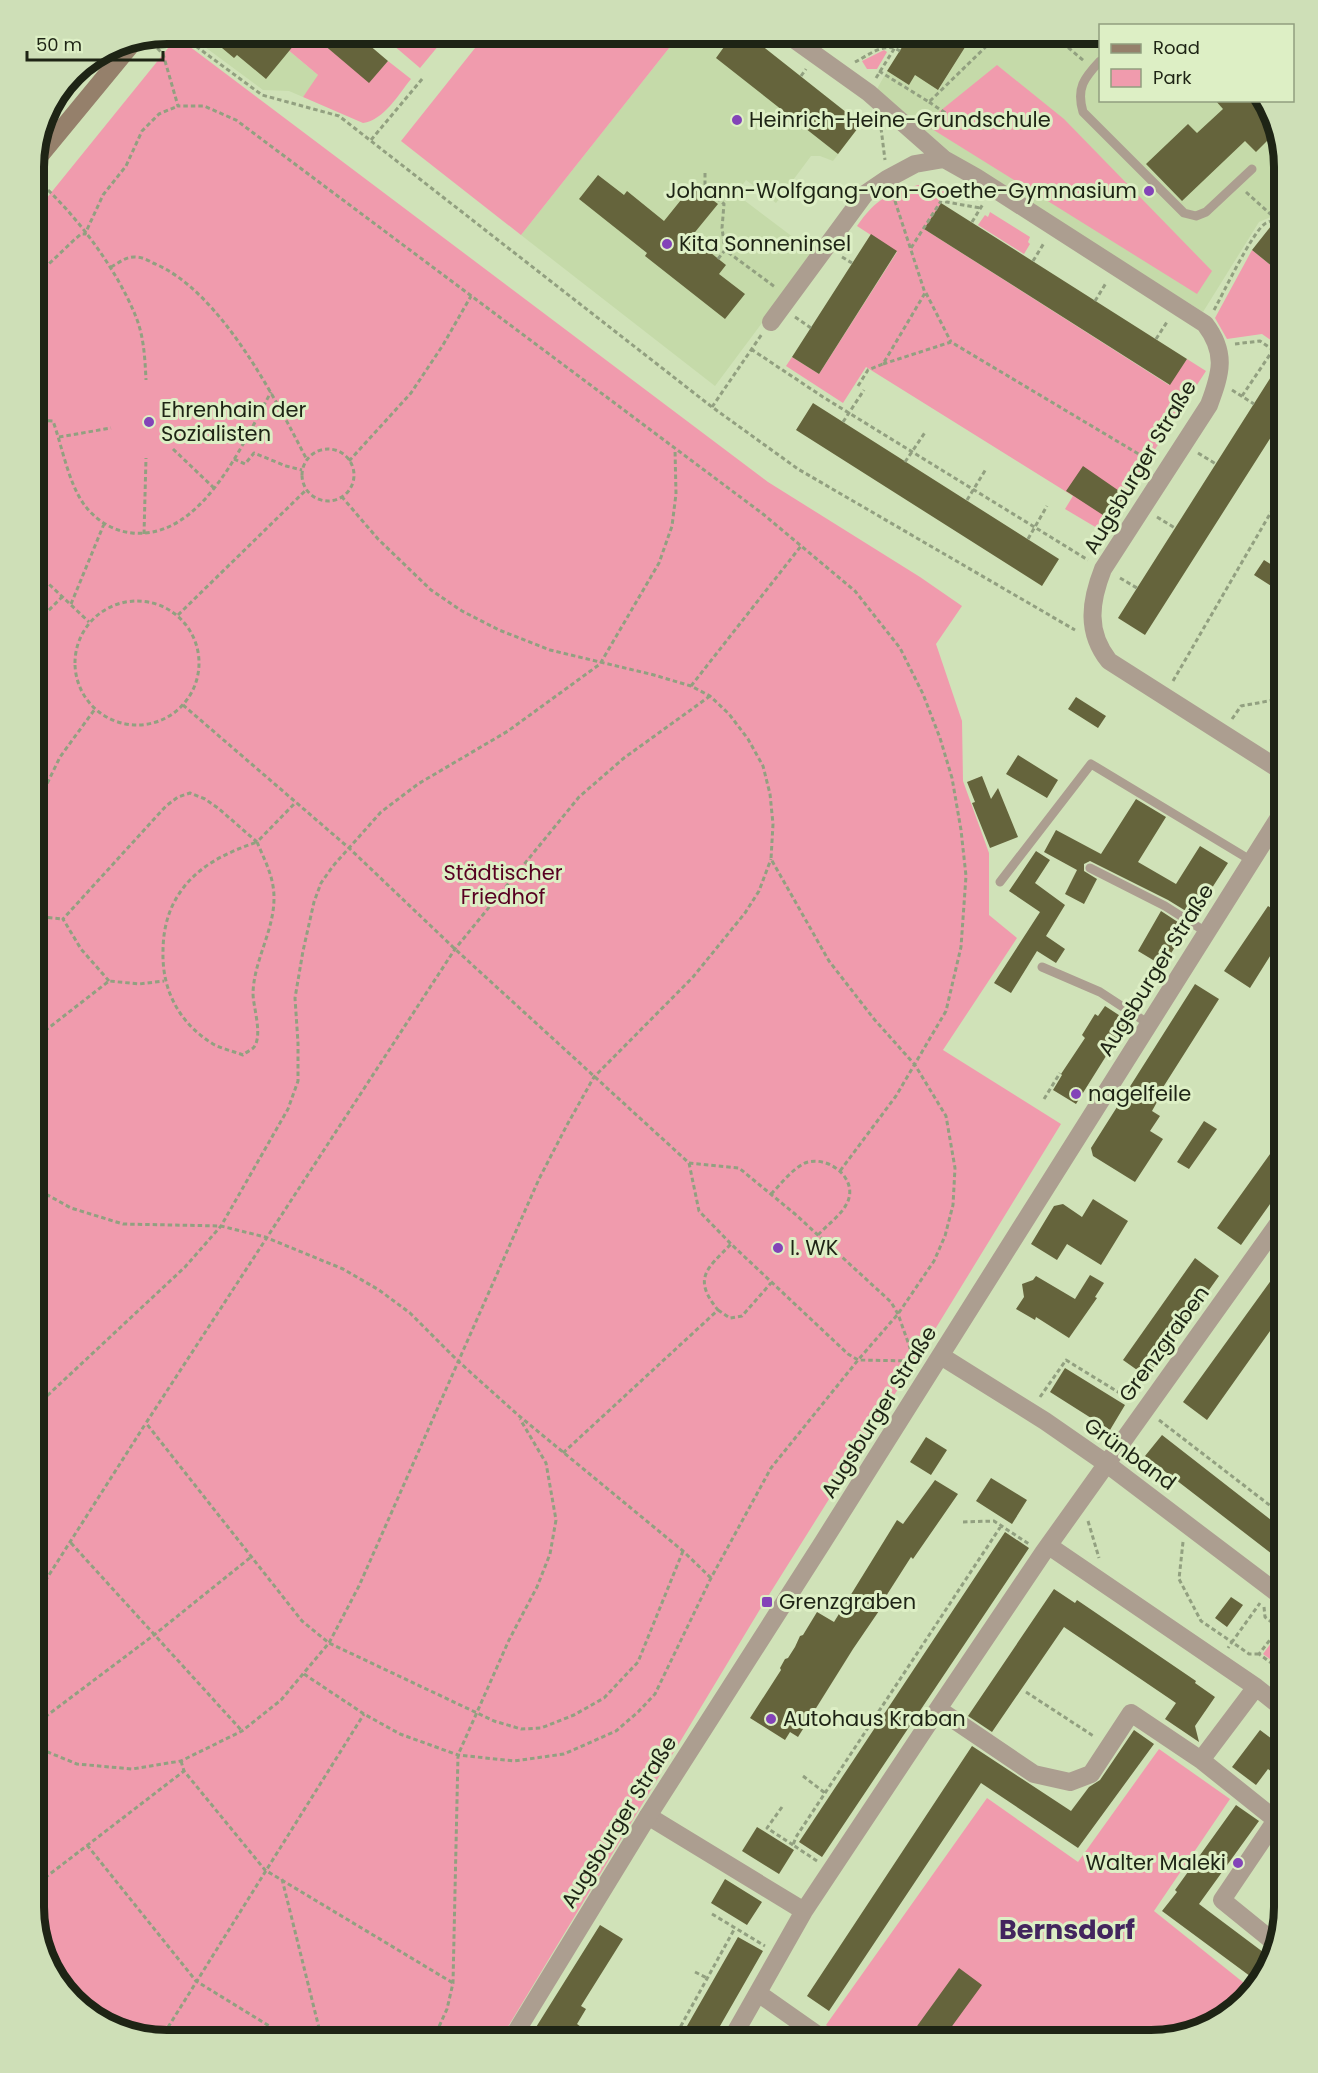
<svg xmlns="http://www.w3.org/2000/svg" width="1318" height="2073" font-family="Poppins,sans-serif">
<rect width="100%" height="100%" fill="#d0e2b8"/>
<path fill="#c5daa9" d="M186,33H268L319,76L303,97L289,91L263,90Z
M681,33H746L861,124L833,161L820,156H811L776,203L746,180L736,194L814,253L715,386L521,235Z
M817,33H865L844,48Z
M974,33H1100V100L1265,101L1271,107L1285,167V217L1273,216L1259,222L1203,312L950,152L877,89L887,71L909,85L915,75L939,89Z"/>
<path fill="#f09bad" d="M268,33H310L369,82L388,61L411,79C398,95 384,120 363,123L303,97L318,75Z
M379,33H449L420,68Z
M487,33H681L521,235L401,141Z
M177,37L768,482L920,577L962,606L936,644L962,721L963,781L989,853V915L1017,938L943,1050L1061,1124L915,1362L762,1606L500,2040H158L93,2018L47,1966L33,1906V215Z
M884,50L887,52L877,69H867L862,61Z
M87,62L90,65L42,120L43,115L72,72Z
M997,65L1064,119L1212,271L1197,294L924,124Z
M918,185L938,186L948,192L924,229L1169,385L1187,359L1206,371L1102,531L1065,509L1073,496L866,367L843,403L786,366L792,357L819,374L897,252L857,226C876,199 887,194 918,185Z
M990,212L1030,237L1028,242L1030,244L1024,254L978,225L985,215L988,217Z
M1252,250L1285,277V350L1262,334L1227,339L1215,318Z
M1280,1631L1285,1635V1670L1263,1654Z
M1159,1749L1230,1799L1154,1911L1244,1983L1211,2026L1151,2040H847L826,2025L987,1798L1078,1862Z"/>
<path fill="#65643c" d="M224,33H240L255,46L266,33H304L266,79L237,55L234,58L216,43Z
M310,33H355L388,61L369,83Z
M734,33H746L861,124L838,154L716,58Z
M911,33H974L938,90L915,75L909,85L887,71Z
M1215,100H1265L1271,107L1277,131L1256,152L1245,141L1182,201L1146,164L1188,124L1197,133L1223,109Z
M598,175L624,195L627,191L664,221L693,185L718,204L691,237L726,265L719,274L745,294L725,319L645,256L647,253L579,199Z
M941,203L1187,359L1170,385L924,229Z
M1271,226L1285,237V277L1252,250Z
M871,234L897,251L819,374L792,357Z
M1274,372L1285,379V415L1145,635L1118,618Z
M813,403L1059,559L1042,586L796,430Z
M1083,466L1125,495L1109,519L1066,491Z
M1264,560L1285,573V595L1254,575Z
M1076,697L1106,716L1098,728L1068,709Z
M1018,755L1058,780L1047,798L1006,774Z
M982,776L991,799L998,788L1018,837L990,848L972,803L975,802L967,782Z
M1136,799L1166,817L1138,862L1176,884L1200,846L1228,863L1194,916L1168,900L1090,861L1084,864V871L1097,879L1084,904L1065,894L1077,870L1044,852L1056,830L1101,854Z
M1036,851L1050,860L1035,883L1065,905L1046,936L1065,949L1056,963L1037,951L1011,993L994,983L1040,912L1009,891Z
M1268,906L1279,913L1274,921L1285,928V961L1272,953L1250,988L1224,971Z
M1161,911L1187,928L1163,966L1138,951Z
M1195,984L1219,999L1155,1100L1157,1102L1152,1111L1160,1116L1150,1131L1163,1139L1135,1182L1093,1156L1091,1148Z
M1105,1006L1128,1021L1076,1104L1053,1090L1062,1075L1061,1074L1085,1038L1082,1035L1095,1014L1098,1016Z
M1204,1121L1217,1129L1189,1169L1177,1162Z
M1285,1133V1183L1241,1245L1217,1228Z
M1093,1199L1128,1221L1101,1265L1067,1244L1057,1260L1031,1244L1054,1206L1063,1204L1082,1217Z
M1195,1258L1219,1276L1147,1377L1123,1360Z
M1285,1261V1310L1207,1420L1183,1402Z
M1090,1275L1104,1283L1095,1297L1097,1298L1069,1338L1036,1317L1035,1320L1016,1309L1024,1297L1022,1284L1033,1280L1036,1276L1075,1299Z
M1065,1368L1125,1405L1110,1430L1050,1392Z
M1162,1435L1285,1531V1564L1145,1456Z
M926,1437L947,1450L931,1475L910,1462Z
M991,1478L1027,1500L1012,1524L976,1501Z
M935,1480L958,1494L913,1559L911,1557L881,1604L883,1605L853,1649L798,1737L790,1732L785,1740L750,1718L781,1670L780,1668L785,1659L788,1658L795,1647L800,1636L803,1635L817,1612L834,1622L897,1520L903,1524Z
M1005,1532L1029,1548L822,1857L799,1842Z
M1054,1589L1075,1603L1077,1600L1196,1681L1195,1683L1215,1697L1195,1726L1199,1742L1165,1719L1176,1703L1064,1627L992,1732L968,1716Z
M1231,1597L1243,1605L1227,1627L1215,1618Z
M1134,1730L1154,1744L1078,1848L981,1783L829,2011L807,1996L972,1746L1071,1811L1089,1787L1100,1780Z
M1260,1730L1285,1749V1782L1268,1769L1256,1785L1232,1767Z
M1236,1805L1259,1821L1199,1904L1271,1958L1267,1973L1258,1982L1162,1911L1177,1892L1175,1890Z
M757,1827L794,1850L779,1874L742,1851Z
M725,1879L762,1902L747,1925L711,1903Z
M600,1925L623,1939L581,2006L586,2009L577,2024L584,2029L576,2040H528Z
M738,1937L763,1951L712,2040H708L687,2026Z
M959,1968L982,1985L942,2040H907Z"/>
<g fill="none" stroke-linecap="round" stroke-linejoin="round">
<path stroke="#92a080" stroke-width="3" stroke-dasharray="4.5 3" stroke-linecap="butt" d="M178,33L262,95L339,116L712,407L798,469L1075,630
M1051,33L1084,61
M152,43L163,54L178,106H204L236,120L763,514L855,591L900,648L923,694L940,738L952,778L961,830L966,876L961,947L946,1011L896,1096L840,1171
M370,45L376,39
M855,62C869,55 885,41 900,51
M879,71L929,102L1000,33
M801,76L806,69
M876,78L904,33
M929,102L947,114
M881,128L885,160
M371,140L423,78
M705,173V188L724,204L722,228L725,250L775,287
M37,180C75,213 117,269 136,317C144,337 145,359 146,380
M1246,192L1277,220
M972,222L983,204
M911,248L941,201L980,208
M842,257L852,263
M718,259L725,250
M1033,261L1044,243
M111,267C119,263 126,256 136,257C142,257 148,260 153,263C220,290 275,398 307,460
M33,279L74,240L81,234H85L103,195L126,166L142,131L159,114L178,106
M926,293L951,342
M1095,301L1106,283
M1214,310C1223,294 1253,230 1266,223C1272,220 1279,220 1285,221
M795,317L811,328
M1156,339L1167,322
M1235,344L1260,341L1285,358
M751,349L823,397L1088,560
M883,364L951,342L1152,462
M858,386L868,370L883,364L925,293L893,195
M1232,390L1254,404
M1242,396L1273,350
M712,407L762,334
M33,420L53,421C62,446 68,481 83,503C94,519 112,531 132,533C202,540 243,443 271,392
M843,422L864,390
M59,437L111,428
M173,449L215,489
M302 475a26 26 0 1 1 52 0a26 26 0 1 1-52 0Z
M1198,453L1216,464
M234,459L245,464L254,453L286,466L302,470
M349,461L411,393L443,345L471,296
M905,462L926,431
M967,500L986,469
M1157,517L1175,528
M144,534L146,458
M1028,539L1047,506
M33,569L89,622
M1120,578L1137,588
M75 663a62 62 0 1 1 124 0a62 62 0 1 1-124 0Z
M71,604L104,524
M178,615L306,490
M33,626L63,596
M1173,681L1285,488
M691,686L801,546
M183,705L349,848L455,949L689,1163L739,1168L795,1214L891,1302L898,1314L915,1362
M1232,719L1241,706L1285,698
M33,818L42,794L60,757L95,709
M257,842C265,861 274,877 274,898C274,931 254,960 253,993C253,1007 263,1035 254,1047C252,1050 246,1052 243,1055C233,1051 222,1049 213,1044C179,1023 162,990 163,952C163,930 168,909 181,891C199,865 228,852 257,842Z
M33,916L63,919
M109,981L81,949L63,919L166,806L178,797L190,793L205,799L218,808L257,842L296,802
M33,1040L109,981L139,984L164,981
M1044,1099L1060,1073
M689,1163L699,1211L731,1244L848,1354L858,1360L916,1361
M33,1187L71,1208L123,1224L221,1226L265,1237L343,1269L379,1290L410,1313L458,1361L518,1415L683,1551L711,1578
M771,1194C781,1184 792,1169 805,1163C828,1154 861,1180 846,1205C840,1216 826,1226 818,1235
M718,1310L730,1318L742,1316L771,1283
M1040,1397L1066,1360L1131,1400
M33,1413L48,1395L185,1267L221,1226L288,1109L298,1081V1043L295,998L303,951L314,902L321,883L333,866L381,812L418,784L508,731L600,664L659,563L672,526L676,494L675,449
M1159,1420L1285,1517
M563,1453L718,1310C692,1278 707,1269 731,1244
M1088,1521L1099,1558
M963,1522L994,1521L1029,1544
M1183,1542L1179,1579L1201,1621L1232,1642L1228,1648
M71,1543L242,1731
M683,1551L638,1662L604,1698L574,1715L541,1728L521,1729L494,1721L329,1643L302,1621L146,1423L455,949L579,797L624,758L710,696
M33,1600L146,1423
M1264,1607L1265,1617L1279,1628
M1259,1654H1249L1232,1642L1260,1603
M1285,1673L1259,1654L1279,1628L1285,1632
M304,1674L364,1714L400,1734L458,1755L514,1761L564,1754L616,1731L638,1712L655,1694L711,1578L771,1468L858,1360L898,1314L934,1261L945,1236L953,1205L955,1168L946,1116L915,1065L874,1019L829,961L771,859L773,824L770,794L763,766L748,739L729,714L710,696L691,686L654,675L550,650L499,630L462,611L431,590L378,539L342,497
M1026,1692L1095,1737
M33,1726L154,1635L251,1557
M33,1746L77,1764L132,1769L181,1761L242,1731L281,1700L329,1643L359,1586L539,1179L567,1125L594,1077L693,977L745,913L759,891L771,859
M181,1761L184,1771L265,1870L453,1983
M803,1776L825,1793
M782,1807L767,1828L793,1845
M87,1845L196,1981L292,2040
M817,1861L793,1845L796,1837L1001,1526
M282,1879L322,2040
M33,1887L184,1771
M712,1914L765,1946
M695,1972L707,1978
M677,2033L735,1928
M160,2040L364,1714
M433,2040L447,2009L453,1983L458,1755L509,1640L537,1587L550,1554L556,1520L546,1463L520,1419"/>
<path stroke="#ac9e90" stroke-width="9" d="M1100,61C1084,78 1076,88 1083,112L1184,213L1196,216L1206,212L1252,169
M1090,868L1165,906L1206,932
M1000,882L1091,764L1252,861
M1042,967L1100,992L1149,1024"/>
<path stroke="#ac9e90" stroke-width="18" d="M785,33L869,93L944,159
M771,322L865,194L887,179L915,164L944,159L976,177L1205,324C1227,353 1221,373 1209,405L1103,569C1090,602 1086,632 1109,661L1285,773
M941,1356L1045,1421L1107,1464L1285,1599
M1049,1546L1256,1687L1285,1710
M938,1709L1034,1774L1070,1782L1091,1774L1131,1713L1201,1760L1256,1687
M1201,1760L1276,1820L1222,1900L1275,1943
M648,1816L804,1911
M758,1993L825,2040
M731,2040L804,1911L938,1709L1043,1553L1285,1214"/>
<path stroke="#ac9e90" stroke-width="18" d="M511,2040L648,1816L823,1542L1285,808"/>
<path stroke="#95806b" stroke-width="18" d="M33,164L136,39"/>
</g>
<g fill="#8343b8" stroke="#ddefc5" stroke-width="2">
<circle cx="737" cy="120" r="6"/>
<circle cx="1149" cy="191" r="6"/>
<circle cx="667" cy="244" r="6"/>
<circle cx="149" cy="422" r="6"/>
<circle cx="1076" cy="1094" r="6"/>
<circle cx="778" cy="1248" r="6"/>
<rect x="761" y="1596" width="12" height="12" rx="3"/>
<circle cx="771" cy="1719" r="6"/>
<circle cx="1238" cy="1863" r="6"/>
</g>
<g text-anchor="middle" stroke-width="6" stroke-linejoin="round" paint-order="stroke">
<g font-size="21" fill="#1e2415" stroke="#ddefc5" text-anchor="start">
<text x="749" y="127">Heinrich-Heine-Grundschule</text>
<text x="1137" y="198" text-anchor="end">Johann-Wolfgang-von-Goethe-Gymnasium</text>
<text x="679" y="251">Kita Sonneninsel</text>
<text x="161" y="417">Ehrenhain der<tspan x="161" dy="24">Sozialisten</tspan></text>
<text x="1088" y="1101">nagelfeile</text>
<text x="790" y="1255">I. WK</text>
<text x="779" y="1609">Grenzgraben</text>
<text x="783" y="1726">Autohaus Kraban</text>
<text x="1226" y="1870" text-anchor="end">Walter Maleki</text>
</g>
<g font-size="21" fill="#1e2415" stroke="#ddefc5">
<text transform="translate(1140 467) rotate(-59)" y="7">Augsburger Straße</text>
<text transform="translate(1156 970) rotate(-58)" y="7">Augsburger Straße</text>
<text transform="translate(1164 1344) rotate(-54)" y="7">Grenzgraben</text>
<text transform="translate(879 1412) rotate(-58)" y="7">Augsburger Straße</text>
<text transform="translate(1130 1454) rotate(36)" y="7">Grünband</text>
<text transform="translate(619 1822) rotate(-58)" y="7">Augsburger Straße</text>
</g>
<g font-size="21" fill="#580022" stroke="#ddefc5">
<text x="503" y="880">Städtischer<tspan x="503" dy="24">Friedhof</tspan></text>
</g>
<g font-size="27" font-weight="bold" fill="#43255e" stroke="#ddefc5">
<text x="1067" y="1939">Bernsdorf</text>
</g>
</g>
<path d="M0 0H1318V2073H0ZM167 44H1151A123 123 0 0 1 1274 167V1907A123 123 0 0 1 1151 2030H167A123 123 0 0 1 44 1907V167A123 123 0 0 1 167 44Z" fill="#cedfb7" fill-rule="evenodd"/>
<path fill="none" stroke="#1e2415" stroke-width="8" d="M167 44H1151A123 123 0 0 1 1274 167V1907A123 123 0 0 1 1151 2030H167A123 123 0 0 1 44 1907V167A123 123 0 0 1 167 44Z"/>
<rect x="1099" y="24" width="195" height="78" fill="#ddefc5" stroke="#919e7f" stroke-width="1.5"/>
<rect x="1111" y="44" width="30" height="9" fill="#95806b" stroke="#919e7f" stroke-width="1.5"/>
<text x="1153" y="54" font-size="18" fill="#1e2415">Road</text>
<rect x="1111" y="69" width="30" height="18" fill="#f09bad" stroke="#919e7f" stroke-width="1.5"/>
<text x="1153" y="84" font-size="18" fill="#1e2415">Park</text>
<path d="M27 51v9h136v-9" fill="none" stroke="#1e2415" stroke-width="3"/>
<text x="36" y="51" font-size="18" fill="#1e2415" stroke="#ddefc5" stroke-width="4.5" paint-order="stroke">50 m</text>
</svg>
